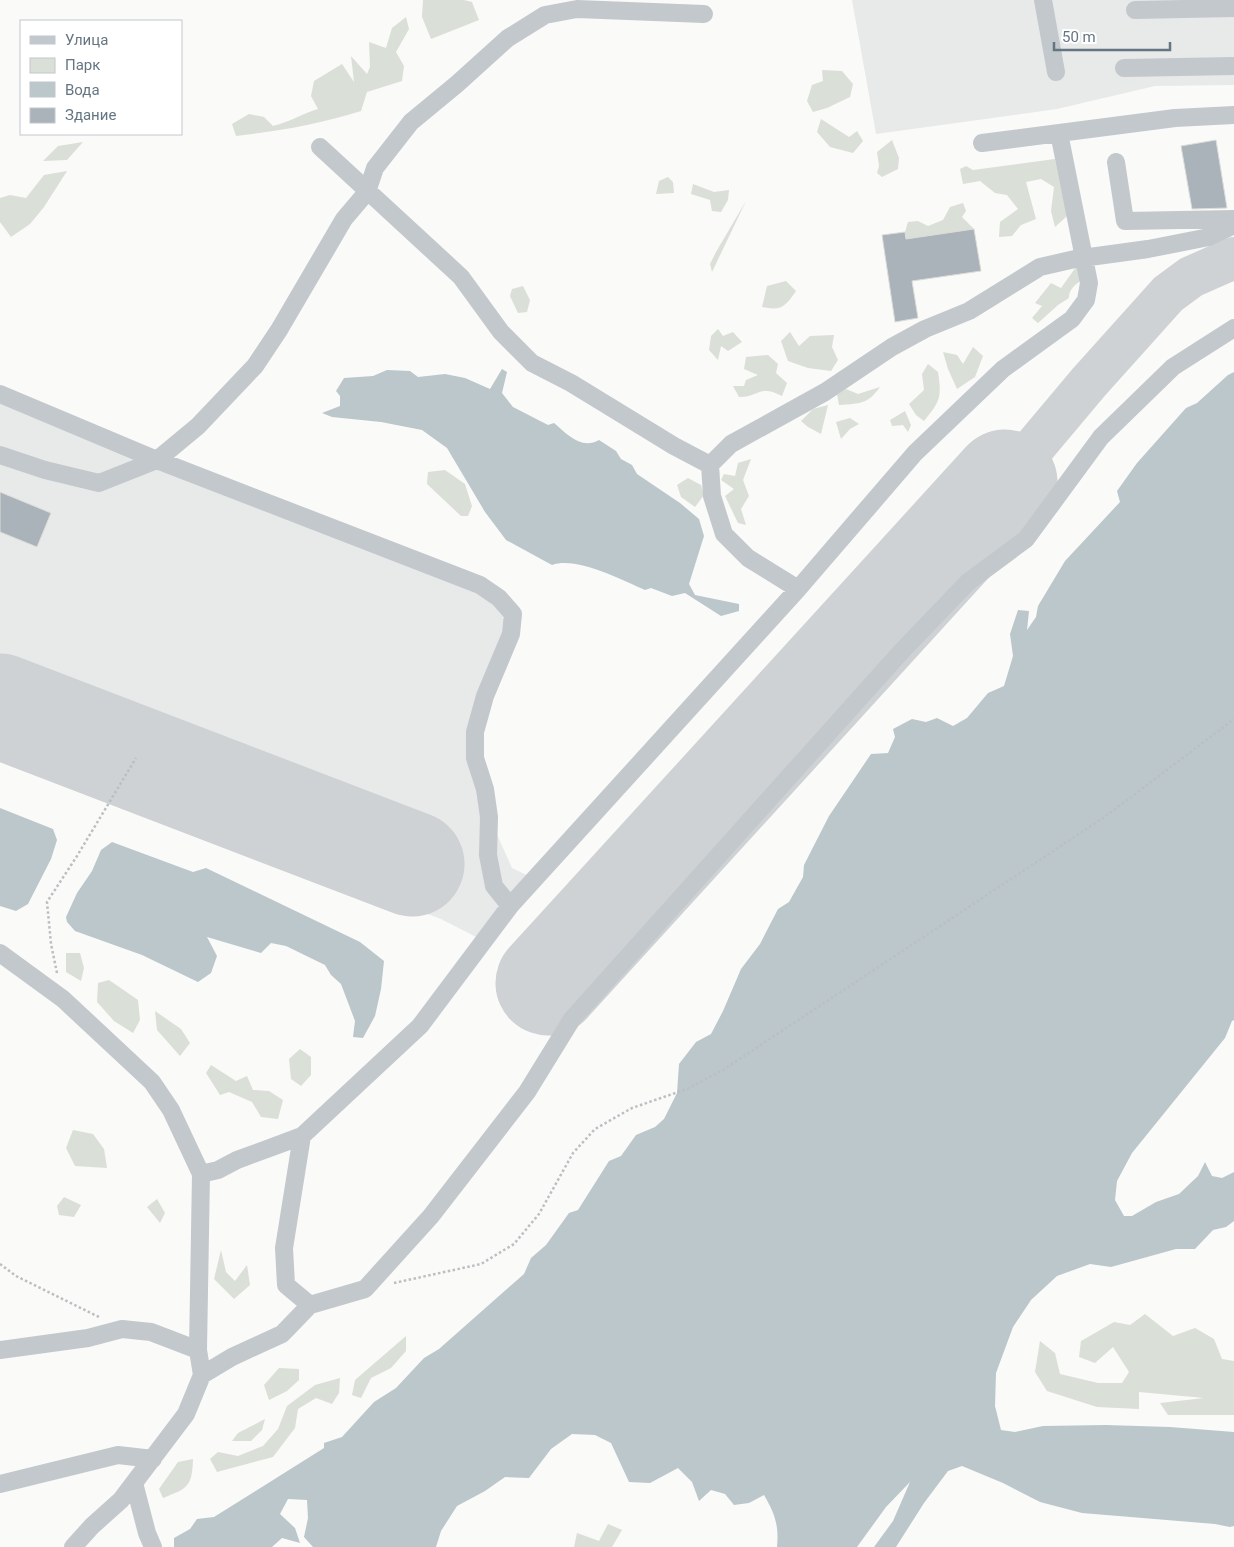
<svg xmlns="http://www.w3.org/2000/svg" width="1234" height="1547" font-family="Roboto,sans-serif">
<rect width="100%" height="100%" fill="#fafaf8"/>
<path fill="#e8e9e9" d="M852,0H1234V85L1155,86L1057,109L876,134Z
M0,397L485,588L513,614L475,732L489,817L512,868L535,879L484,941L441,919L0,753Z"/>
<path fill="#dadfd7" d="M423,0H464L472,2L479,20L431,39L422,17Z
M406,17L409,29L396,52L404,66L402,81L367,92L361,111C320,124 279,131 236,136L232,124L249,114L264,117L273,126C290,122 301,114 318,109L311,96L314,81L342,64L354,82L351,56L367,74L370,67L369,42L386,48L392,28Z
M822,70L842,71L853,84L850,97L827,108L813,112L807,101L812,85L823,81Z
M821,119L849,137L857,131L863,141L853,153L830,147L817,132Z
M892,140L899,158L898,169L882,177L877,173L879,166L877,152Z
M83,142L67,160L43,161L58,146Z
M1055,159L1067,216L1055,227L1051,211L1054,187L1041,179L1026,182L1036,219L1021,225L1012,236L999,237L1000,222L1018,209L1007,195L995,193L980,181L963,184L960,169L966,166L973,170Z
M67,171L44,207L30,224L11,237L0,222V198L10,195L26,198L44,175Z
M668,177L673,182L674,193L656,194L659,181Z
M693,184L714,192L729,190L728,200L721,212L712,211L710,200L691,194Z
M746,201L712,272L710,264L716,252Z
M963,203L966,211L962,217L974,229L906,239L905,232L908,222L918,221L928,226L943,220L950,207Z
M1076,267L1088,274C1081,282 1069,286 1069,298L1058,305L1038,323L1032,318L1042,306L1035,303L1051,283L1061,288Z
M786,281L796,291C785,307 781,311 762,307L767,286Z
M523,286L530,300L527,312L518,313L510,296L512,289Z
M718,329L723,336L733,332L742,342L728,351L721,346L718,360L709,350L711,336Z
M790,332L799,346L810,336L834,335L832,347L838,360L831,371L808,368L788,361L781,341Z
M973,347L983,356L975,377L957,389L948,369L943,352L957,355L963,364Z
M768,355L778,364L776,373L787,383L782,396C759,384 760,397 739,397L733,386H744L746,380L758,375L744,369L746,357Z
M928,364L938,372C942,397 940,402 924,421L916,415L909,404L924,390L922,374Z
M880,387C867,405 860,403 839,405L837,394L846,389L858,394Z
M828,405L821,434L808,427L801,421L813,409Z
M905,411L911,425L908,432L903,425L892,426L890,420Z
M850,418L859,424L850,429L841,439L836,422Z
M751,459L743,480L749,496L741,509L746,525L738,523L725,496L734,489L721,480L724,474L735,476L738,463Z
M445,470L465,484L472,506L468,516H461L427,484L428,472Z
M688,478L701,485L704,495L695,507L681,497L677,485Z
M66,953H80L84,968L81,981L66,972Z
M109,980L138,1000L140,1020L133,1033L114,1021L97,1002L98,983Z
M155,1011L181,1029L190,1043L180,1056L157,1030Z
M300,1049L311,1057V1075L301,1086L291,1079L289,1059Z
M211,1065L236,1081L247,1076L253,1090L269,1091L283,1100L278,1119L261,1117L252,1102L229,1092L220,1095L206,1073Z
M73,1130L93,1134L104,1149L107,1168L75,1166L66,1148Z
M64,1197L81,1205L74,1217L59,1215L57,1206Z
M157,1199L165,1213L160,1223L147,1207Z
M221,1250L226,1272L235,1281L247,1265L250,1285L234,1299L214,1279Z
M1145,1314L1173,1336L1195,1328L1214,1339L1222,1359L1234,1361V1415H1168L1160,1403L1204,1398L1139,1392V1409L1097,1407L1047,1391L1035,1372L1040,1341L1055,1353L1060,1374L1098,1383H1122L1129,1372L1113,1347L1095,1363L1079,1357L1081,1341L1114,1322L1130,1325Z
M406,1336V1351L391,1368L371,1378L361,1398L352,1395L355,1380Z
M279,1368L299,1369V1380L287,1391L269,1400L264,1385Z
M340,1378L339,1393L332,1404L316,1398L298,1409L295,1428L273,1457L217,1472L210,1459L218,1452L238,1456L263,1446L278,1429L287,1406L315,1385Z
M265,1419L262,1430L251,1441H232L238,1433Z
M193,1459C192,1487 188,1488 163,1498L159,1489L178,1462Z
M608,1524L622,1530L612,1547H574L577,1533L599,1541Z"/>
<path fill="#bbc7cb" d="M502,369L507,372L502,393L513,407L548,425L554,423C567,434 581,450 599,440L616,451L621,459L632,465L637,474L680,503L699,519L704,536L689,584L695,595L739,604V611L721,616L685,593L672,596L651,588L645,590C622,580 576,556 552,565L506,540L485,512L447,448L422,430L381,422L332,417L322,413L340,406V396L336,391L344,378L373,376L387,370L410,371L418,377L445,374L465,378L490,389Z
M1234,372V1020L1232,1021L1225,1038L1132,1153L1117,1181L1115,1200L1124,1216H1132L1156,1202L1179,1194L1198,1176L1205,1162L1212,1176L1222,1178L1234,1172V1221L1226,1227L1213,1230L1195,1249H1176L1111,1267L1090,1264L1057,1276L1031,1300L1013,1327L996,1373L995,1406L1001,1430L1015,1432L1043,1426L1106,1425L1170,1427L1234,1432V1526L1230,1527L1215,1524L1082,1513L1040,1502L1003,1483L962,1466L948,1471L924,1503L896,1547H874L893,1521L910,1482L886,1507L857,1547H777C779,1525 775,1514 764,1495L749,1503L734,1505L725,1494L711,1490L699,1501L692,1482L678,1468L650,1483L629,1482L611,1443L595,1435L572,1434L551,1449L529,1478L505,1477L485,1491L457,1506L441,1531L436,1547H313L304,1537L308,1518L307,1500L288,1499L280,1514L295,1528L300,1543L282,1538L272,1547H174V1538L190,1529L197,1519L214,1517L324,1448V1443L342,1437L374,1402L396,1388L424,1358L439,1349L524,1274L531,1258L546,1245L569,1213L578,1210L609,1161L621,1156L636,1135L655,1127L664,1119L677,1093L679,1064L696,1042L711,1034L723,1011L741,969L760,944L778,909L789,902L803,877L804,865L829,816L871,754L888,753L895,737L893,729L912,719L926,722L937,718L953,726L967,718L988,693L1004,686L1013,656L1010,634L1018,610L1029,611L1027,630L1036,617L1038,606L1065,561L1120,502L1117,491L1137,463L1186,408L1197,403L1228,375Z
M0,808L53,829L57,840L51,859L28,904L16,911L0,906Z
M112,842L193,872L206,868L360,942L384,961L381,989L375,1016L363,1038L353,1037L355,1021L341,984L331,975L325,965L286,946L271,943L261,953L207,937L217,956L211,973L198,982L142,955L75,931L67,922L66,917L77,893L92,871L101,850Z"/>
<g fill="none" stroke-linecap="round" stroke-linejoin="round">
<path stroke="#ced2d4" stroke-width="42" d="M1005,482L1089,382L1168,294L1191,277L1234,258"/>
<path stroke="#ced2d4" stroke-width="105" d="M0,706L412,864
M548,983L1005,482"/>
</g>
<path fill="#aab3b9" stroke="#dcdcda" d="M1216,140L1227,208L1192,209L1181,146Z
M974,229L981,271L912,281L918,318L895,322L882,235L905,232L906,239Z
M0,492L51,513L37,547L0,532Z"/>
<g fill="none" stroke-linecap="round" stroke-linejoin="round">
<path stroke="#bbbfc2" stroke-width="2.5" stroke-dasharray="2.5 2.5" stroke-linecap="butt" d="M57,973L51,944L47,902L77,856L136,758
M0,1264L16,1276L101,1318
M394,1283L481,1264L514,1244L539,1214L573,1153L595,1129L632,1108L687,1089L723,1070L1106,816L1234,719"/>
<path stroke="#c3c8cc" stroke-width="18" d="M1043,0L1056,72
M1135,10L1234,8
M1124,68L1234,66
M982,143L1175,118L1234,115
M320,147L461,277L501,332L532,363L571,383L674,446L710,465
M1116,162L1125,221L1234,219
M0,394L157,460L480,585L499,598L513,614L511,634L485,696L475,732V758L485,789L489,817L488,855L494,886L510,906
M0,455L45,470L99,483L157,460L198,426L255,366L279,330L344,219L367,192L375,168L411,122L457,84L508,38L545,15L577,9L704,14
M798,589L748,558L724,534L712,496L710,465L731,444L825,392L892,347L925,329L969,311L1040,267L1075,259L1148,249L1209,237L1234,225
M0,953L63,999L152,1082L171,1110L201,1174L198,1350L202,1375L186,1414L121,1500L92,1526L73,1547
M201,1174L218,1170L237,1160L302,1136
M310,1305L286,1285L284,1248L302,1136L420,1026L510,906L798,589L915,453L1003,369L1072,319L1086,300L1089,283L1059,133
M0,1350L88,1338L122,1329L151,1332L198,1350
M202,1375L232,1357L282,1334L310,1305L365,1289L431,1216L527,1092L572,1019L900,653L968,582L1026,539L1101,437L1173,367L1234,328
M134,1483L147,1533L153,1547
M0,1484L118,1455L153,1459"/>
</g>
<rect x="20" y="20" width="162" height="115" fill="#ffffff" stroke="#c1c8cd"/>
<rect x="30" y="36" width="25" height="8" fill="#c3c8cc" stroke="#c1c8cd"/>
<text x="65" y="45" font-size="15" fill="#657683">Улица</text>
<rect x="30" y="58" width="25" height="15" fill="#dadfd7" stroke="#c1c8cd"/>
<text x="65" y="70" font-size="15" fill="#657683">Парк</text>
<rect x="30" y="82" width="25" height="15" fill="#bbc7cb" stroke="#c1c8cd"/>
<text x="65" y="95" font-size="15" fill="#657683">Вода</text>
<rect x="30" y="108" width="25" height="15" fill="#aab3b9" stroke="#c1c8cd"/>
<text x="65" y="120" font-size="15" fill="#657683">Здание</text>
<path d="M1054 42v8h116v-8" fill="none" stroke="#657683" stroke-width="2.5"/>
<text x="1062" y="42" font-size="15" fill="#657683" stroke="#ffffff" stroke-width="4" paint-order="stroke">50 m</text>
</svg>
